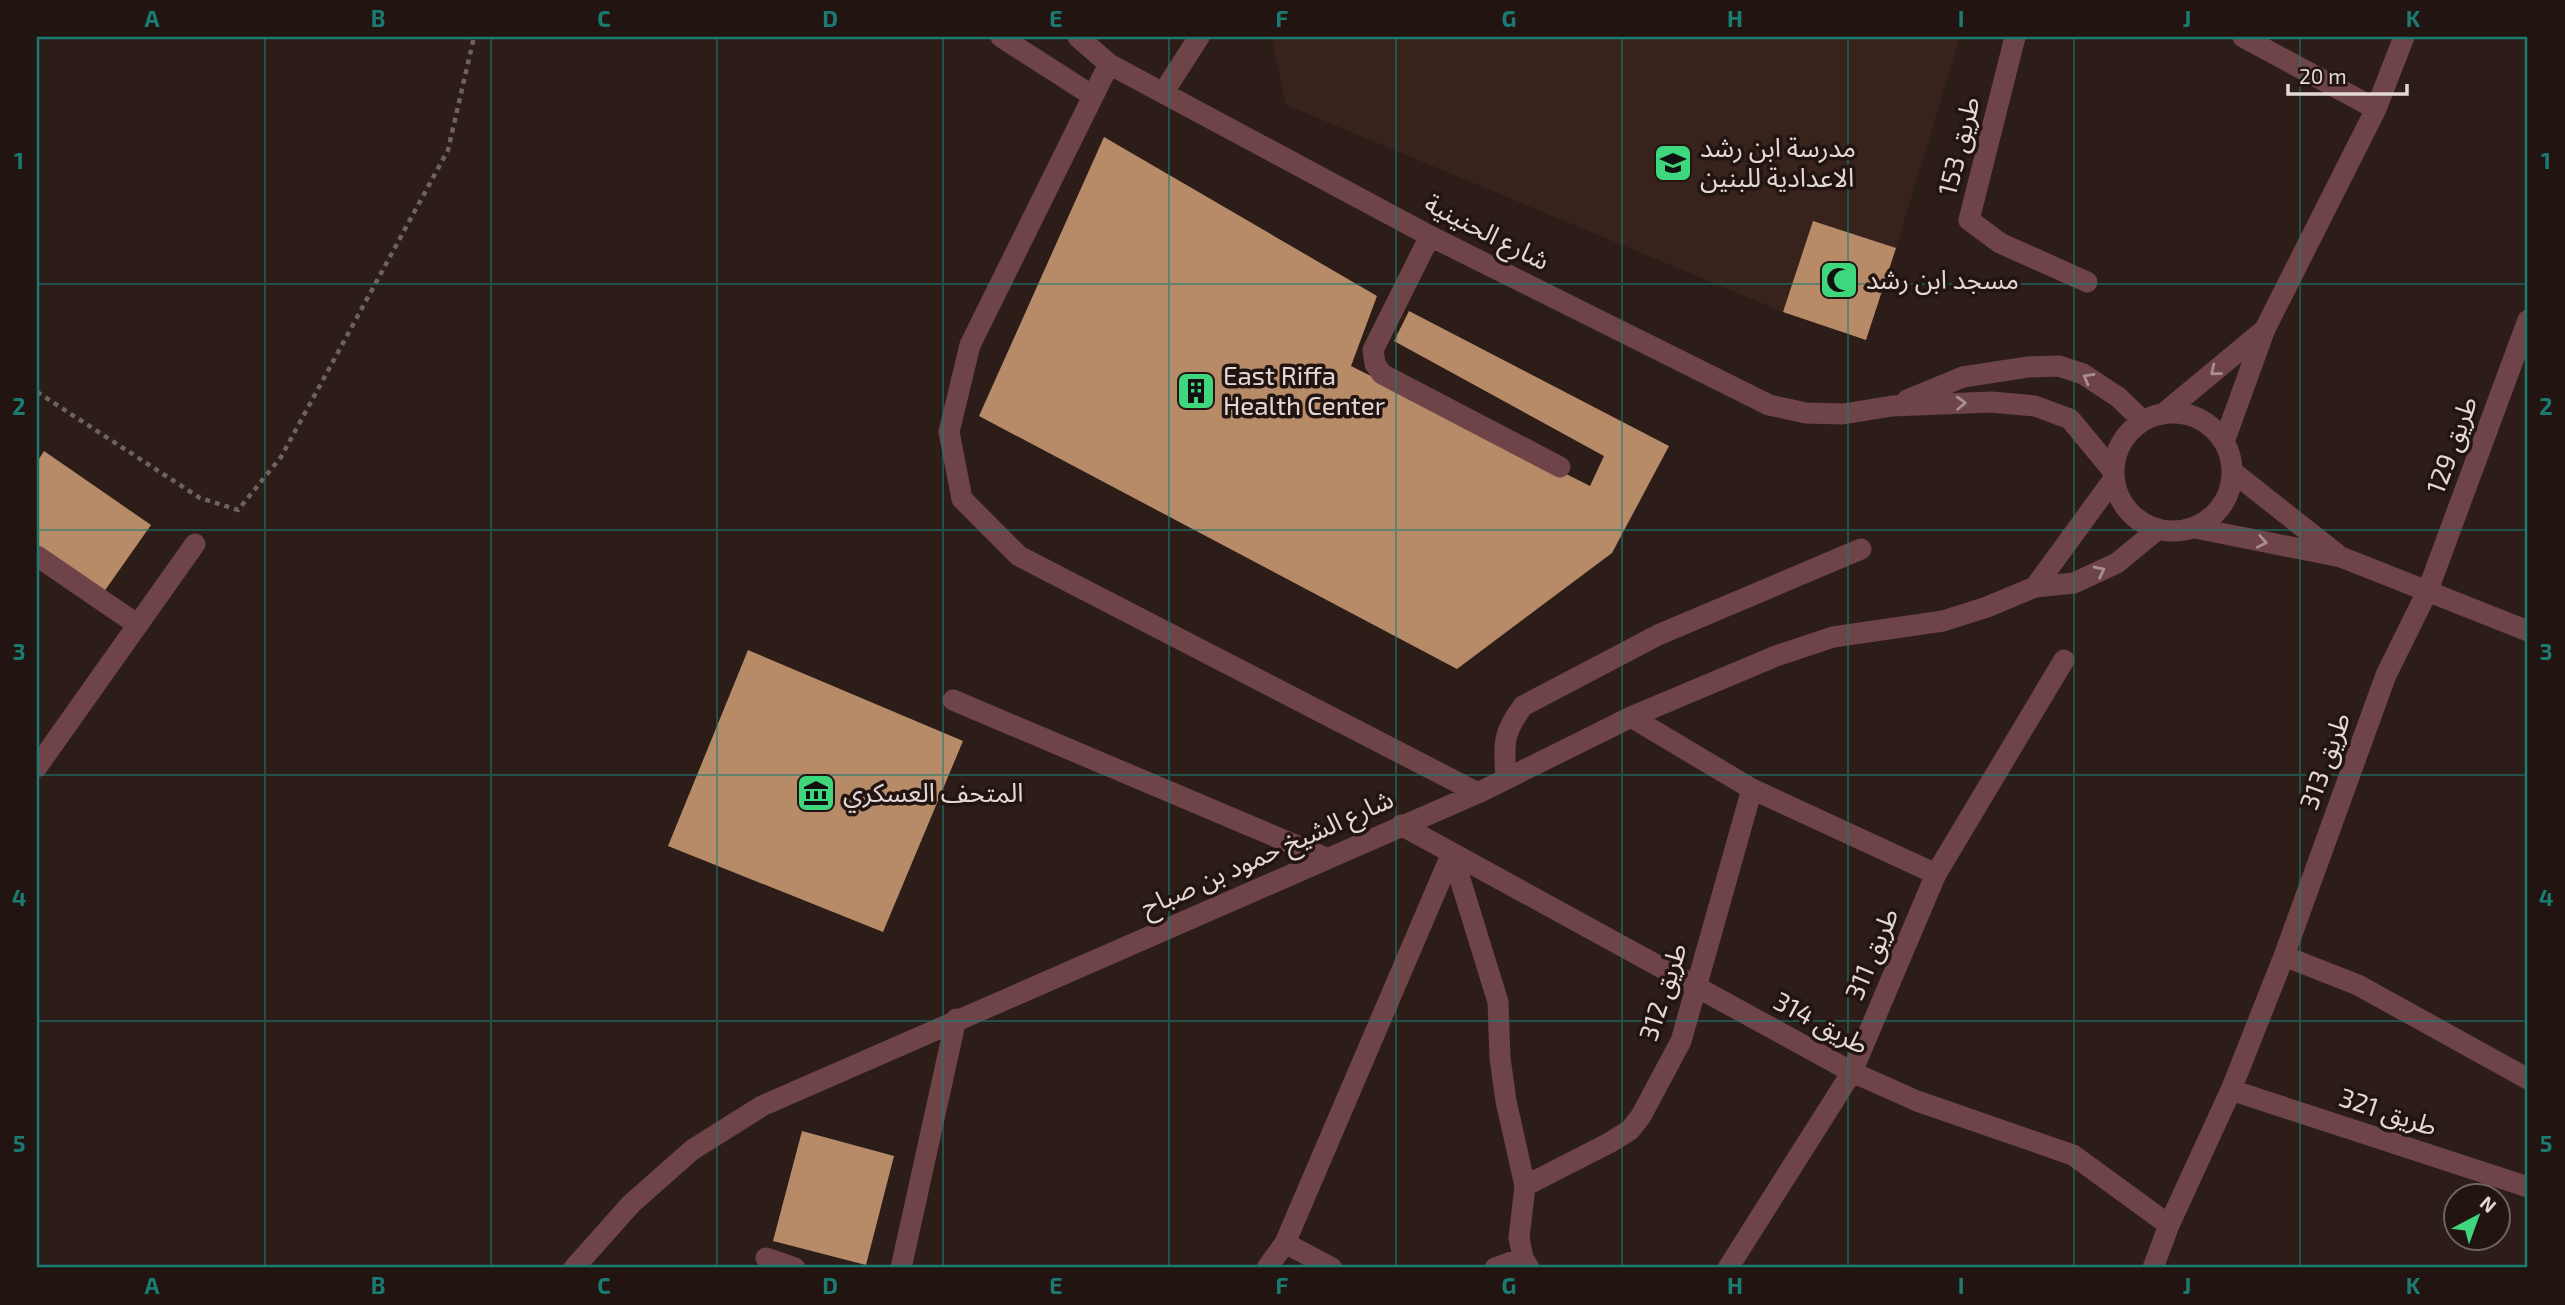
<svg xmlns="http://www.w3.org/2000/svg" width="2565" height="1305" font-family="'Exo 2','Noto Sans Arabic',sans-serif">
<rect width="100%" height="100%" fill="#2c1d19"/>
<path fill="#38221c" d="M1271,37H1960L1896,248L1813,221L1783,312L1286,105Z"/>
<path fill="#b88b68" d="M1104,137L1377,296L1351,366L1590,486L1604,456L1394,341L1409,311L1669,446L1612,553L1457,669L979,416Z
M1813,221L1896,248L1866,340L1783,312Z
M44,451L151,525L101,596L37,551V462Z
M748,650L963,741L883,932L668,846Z
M802,1131L894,1156L866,1265L773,1241Z"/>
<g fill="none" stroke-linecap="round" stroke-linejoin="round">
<path stroke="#6f625e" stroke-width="4.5" stroke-dasharray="5 5" stroke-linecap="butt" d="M37,392L200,498L238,510L281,457L448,150L474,37"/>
<path stroke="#6f4449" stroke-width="21" d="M1001,37L1093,96
M1078,37L1109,64L1430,236L1769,405L1806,413L1843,414L1892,406L1991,402L2035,406L2070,419L2113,471
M2015,37L1969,220L2000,243L2087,282
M2243,37L2376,109
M1109,64L970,345L949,432L962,499L1019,556L1478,793
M1163,93L1199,37
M1430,236L1373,350L1375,364L1382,374L1560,467
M1907,400L1963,377L2028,367L2059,366L2083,374L2118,397L2142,420
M2114 472a59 59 0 1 1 118 0a59 59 0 1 1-118 0Z
M2164,413L2264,330
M2224,442L2265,329L2376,109L2404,37
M2233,472L2337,554
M2195,528L2341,557L2528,631
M37,556L138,625
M2035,587L2113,480
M953,700L1326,858
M1631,717L1752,789L1936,874
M37,767L195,544
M1506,779C1504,744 1502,734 1523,706L1658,635L1861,549
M1401,825L1852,1072L1917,1101L2073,1155L2169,1225
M1452,853L1498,1002L1500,1058L1506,1101L1525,1186L1519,1238L1523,1258L1529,1268
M2284,956L2358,985L2528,1079
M2231,1090L2528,1187
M1525,1186L1609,1143L1630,1130L1641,1116L1681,1041L1752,789
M1285,1243L1332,1268
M766,1258L795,1268
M574,1268L631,1204L692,1150L762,1106L1478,793L1631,717L1776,656L1833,637L1943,621L1987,607L2035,587L2074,583L2117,563L2157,530
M901,1268L956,1019
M1267,1268L1285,1243L1452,853
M1495,1268L1523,1258
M1728,1268L1852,1072L1936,874L2064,660
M2153,1268L2169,1225L2231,1090L2284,956L2386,675L2428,590L2528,320"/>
</g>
<defs><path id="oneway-chevron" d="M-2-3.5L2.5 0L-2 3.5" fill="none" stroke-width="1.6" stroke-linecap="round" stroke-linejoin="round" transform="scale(1.75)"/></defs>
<g stroke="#a98e8f">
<use href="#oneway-chevron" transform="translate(2215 371) rotate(141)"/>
<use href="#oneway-chevron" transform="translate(2088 378) rotate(-150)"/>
<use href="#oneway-chevron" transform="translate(1961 403) rotate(-2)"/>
<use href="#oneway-chevron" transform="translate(2262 542) rotate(11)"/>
<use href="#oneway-chevron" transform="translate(2100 571) rotate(-26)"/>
</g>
<path fill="none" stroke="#1a7b73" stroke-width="2" stroke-opacity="0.55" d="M265,37V1268M491,37V1268M717,37V1268M943,37V1268M1169,37V1268M1396,37V1268M1622,37V1268M1848,37V1268M2074,37V1268M2300,37V1268M37,284H2528M37,530H2528M37,775H2528M37,1021H2528"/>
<defs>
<symbol id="school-square" viewBox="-11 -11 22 22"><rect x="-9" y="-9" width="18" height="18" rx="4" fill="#3fd77d" stroke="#221410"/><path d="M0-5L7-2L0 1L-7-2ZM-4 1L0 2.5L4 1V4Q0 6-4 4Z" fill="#111"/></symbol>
<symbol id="mosque-square" viewBox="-11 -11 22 22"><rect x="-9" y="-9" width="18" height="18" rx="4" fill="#3fd77d" stroke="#221410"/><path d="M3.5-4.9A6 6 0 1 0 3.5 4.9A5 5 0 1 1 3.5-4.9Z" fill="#111"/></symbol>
<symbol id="building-square" viewBox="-11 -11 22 22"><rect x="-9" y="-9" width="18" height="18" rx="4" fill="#3fd77d" stroke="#221410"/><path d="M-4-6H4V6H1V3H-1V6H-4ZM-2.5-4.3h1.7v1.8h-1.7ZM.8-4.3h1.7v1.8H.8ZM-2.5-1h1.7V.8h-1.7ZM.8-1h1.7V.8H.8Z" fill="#111"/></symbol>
<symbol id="museum-square" viewBox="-11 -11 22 22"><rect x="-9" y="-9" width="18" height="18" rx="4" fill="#3fd77d" stroke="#221410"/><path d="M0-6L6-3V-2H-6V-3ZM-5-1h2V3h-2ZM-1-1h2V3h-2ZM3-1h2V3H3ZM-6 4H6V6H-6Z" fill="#111"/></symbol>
</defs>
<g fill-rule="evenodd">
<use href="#school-square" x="1651" y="141" width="44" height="44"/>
<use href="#mosque-square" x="1817" y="258" width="44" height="44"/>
<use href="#building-square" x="1174" y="369" width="44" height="44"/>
<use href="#museum-square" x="794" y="771" width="44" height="44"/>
</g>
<g text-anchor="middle" stroke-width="7" stroke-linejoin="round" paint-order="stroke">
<g font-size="26" fill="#e3d8d5" stroke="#221410">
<text transform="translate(1959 146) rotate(-76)" y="9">طريق 153</text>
<text transform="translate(1487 232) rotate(27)" y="9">شارع الحنينية</text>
<text transform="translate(2452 445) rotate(-70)" y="9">طريق 129</text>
<text transform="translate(2325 761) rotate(-70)" y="9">طريق 313</text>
<text transform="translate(1267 853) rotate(-24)" y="9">شارع الشيخ حمود بن صباح</text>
<text transform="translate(1872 954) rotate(-67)" y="9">طريق 311</text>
<text transform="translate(1663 992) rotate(-72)" y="9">طريق 312</text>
<text transform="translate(1821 1023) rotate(28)" y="9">طريق 314</text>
<text transform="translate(2388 1112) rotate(18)" y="9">طريق 321</text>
</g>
<g font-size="26" fill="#e3d8d5" stroke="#221410" text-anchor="start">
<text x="1700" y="157">مدرسة ابن رشد<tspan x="1700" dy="30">الاعدادية للبنين</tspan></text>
<text x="1866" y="289">مسجد ابن رشد</text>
<text x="1223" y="385">East Riffa<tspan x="1223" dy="30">Health Center</tspan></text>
<text x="843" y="802">المتحف العسكري</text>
</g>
</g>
<rect width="2565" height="1305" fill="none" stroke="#221410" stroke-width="77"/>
<g transform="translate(2477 1217) rotate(41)"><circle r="33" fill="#221410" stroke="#6f625f" stroke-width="2"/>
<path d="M0-5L12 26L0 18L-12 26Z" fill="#3fd77d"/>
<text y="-10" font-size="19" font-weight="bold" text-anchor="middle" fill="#e3d8d5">N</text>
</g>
<path d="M2288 84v10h119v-10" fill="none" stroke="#e3d8d5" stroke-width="3.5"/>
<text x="2299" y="84" font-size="21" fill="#e3d8d5" stroke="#221410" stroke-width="5" paint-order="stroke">20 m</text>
<rect x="38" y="38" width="2488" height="1228" fill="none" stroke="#1a7b73" stroke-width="2.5"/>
<g font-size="23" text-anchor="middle" font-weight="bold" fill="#1a7b73">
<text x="152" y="27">A</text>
<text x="378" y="27">B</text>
<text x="604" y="27">C</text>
<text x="830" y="27">D</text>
<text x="1056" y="27">E</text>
<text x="1282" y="27">F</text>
<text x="1509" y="27">G</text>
<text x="1735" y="27">H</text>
<text x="1961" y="27">I</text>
<text x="2187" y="27">J</text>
<text x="2413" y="27">K</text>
<text x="19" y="169">1</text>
<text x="2546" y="169">1</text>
<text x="19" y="415">2</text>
<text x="2546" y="415">2</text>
<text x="19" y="660">3</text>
<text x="2546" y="660">3</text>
<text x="19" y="906">4</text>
<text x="2546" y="906">4</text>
<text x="19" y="1152">5</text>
<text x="2546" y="1152">5</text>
<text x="152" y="1294">A</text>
<text x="378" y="1294">B</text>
<text x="604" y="1294">C</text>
<text x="830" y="1294">D</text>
<text x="1056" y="1294">E</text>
<text x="1282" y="1294">F</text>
<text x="1509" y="1294">G</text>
<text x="1735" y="1294">H</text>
<text x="1961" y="1294">I</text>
<text x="2187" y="1294">J</text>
<text x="2413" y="1294">K</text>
</g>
</svg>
